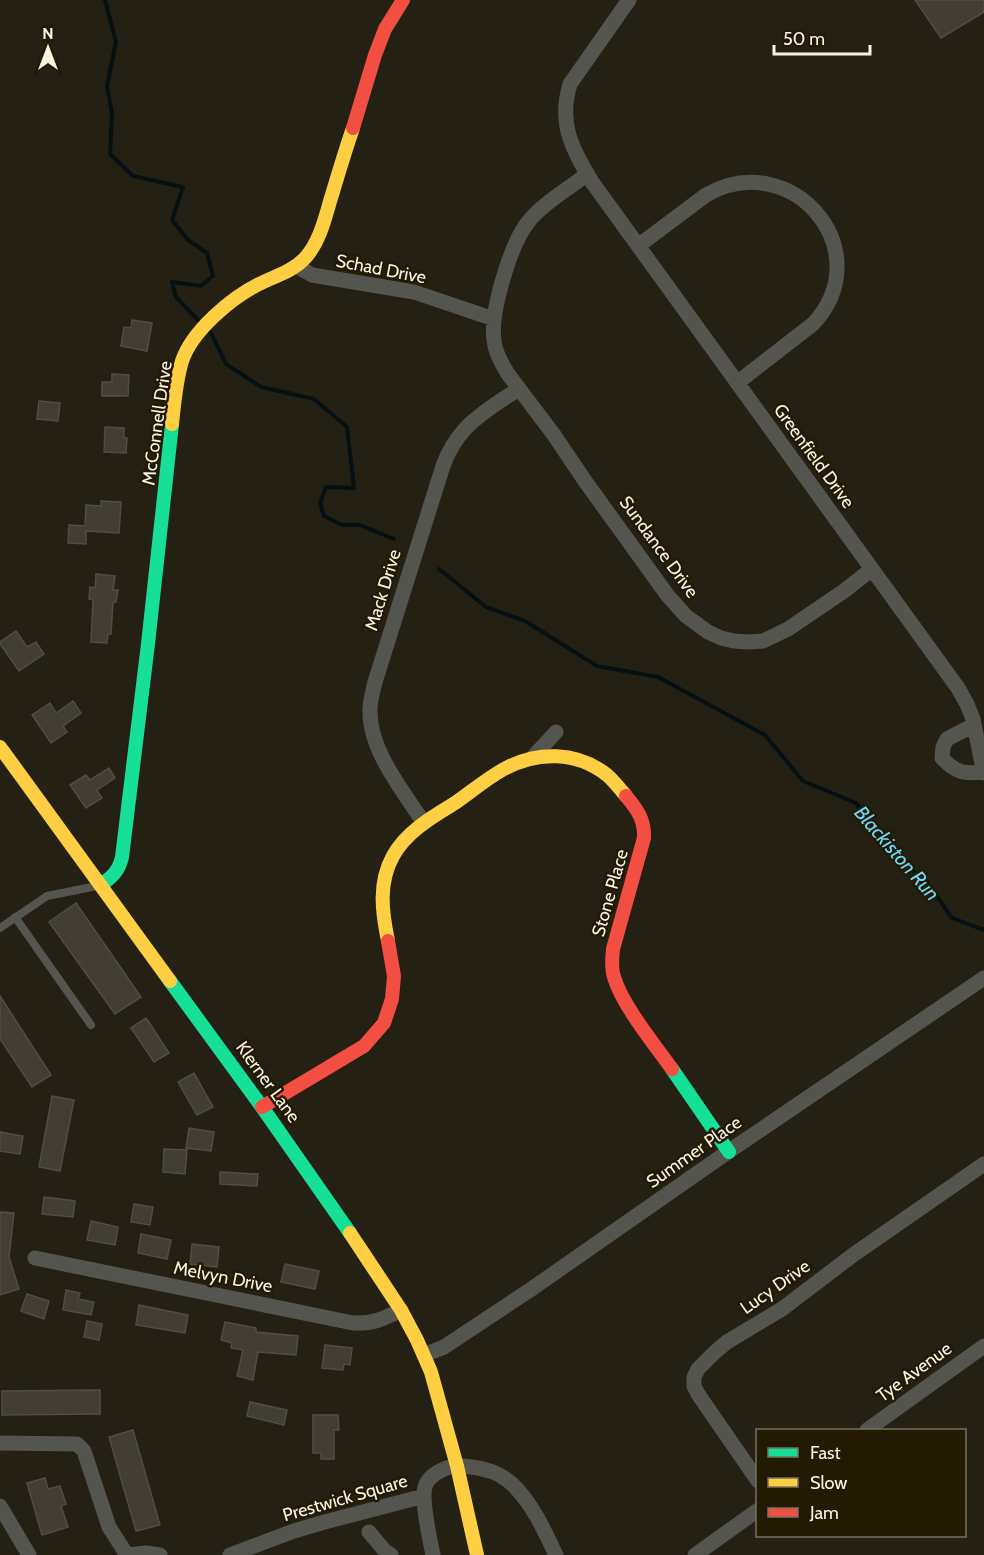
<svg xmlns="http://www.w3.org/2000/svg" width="984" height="1555" font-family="Cabin,sans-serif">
<rect width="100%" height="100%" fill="#252014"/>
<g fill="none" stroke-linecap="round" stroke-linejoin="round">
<path stroke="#051013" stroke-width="4" d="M105,0L116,42L107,86L112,113L110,154L133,176L183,187L172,220L188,240L207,253L213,276L201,286L172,282L176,297L198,320
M210,331L226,364L261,387L314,399L347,427L354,488L326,487L320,503L324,516L342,525H360L394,539
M439,569L486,607L525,621L597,666L658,677L765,735L803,781L856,803L902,863L927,882L952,918L984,930"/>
</g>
<path fill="#423e34" stroke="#514d42" stroke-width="1.5" d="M915,0H984V12L941,38Z
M132,320L152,323L147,351L121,346L124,327L131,328Z
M112,374L129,375L128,396H102V382H112Z
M39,401L60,403L58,421L37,419Z
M105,427L124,428V438H127L126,453L104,452Z
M101,501L121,502L119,533L86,531V544L68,543L69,525L85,526L86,505L101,506Z
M96,574L115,576L113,590H118L116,602H113L111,634H108L107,643L91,642L93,600L89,599L90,587L95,588Z
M16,631L27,647L36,642L44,654L19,671L0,644V642Z
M73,701L81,713L63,726L67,732L51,743L32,715L50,703L56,713Z
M109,768L115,778L97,790L102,798L86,808L70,785L86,775L90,780Z
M76,903L141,997L115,1014L49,922Z
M0,996L51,1075L32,1087L0,1039Z
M146,1018L169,1053L154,1062L131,1028Z
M194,1073L213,1107L197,1115L178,1082Z
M52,1096L74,1100L60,1171L39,1167Z
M189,1128L214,1132L211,1151L186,1148Z
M0,1132L23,1136L20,1154L0,1151Z
M164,1149L187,1150L185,1174L163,1172Z
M220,1172L258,1174L257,1186L220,1184Z
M44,1197L75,1201L73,1217L42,1214Z
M134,1204L153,1207L150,1225L131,1222Z
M0,1212L14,1213L9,1257L19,1289L0,1295Z
M91,1221L118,1227L115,1245L87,1240Z
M141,1234L171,1240L167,1259L138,1253Z
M192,1244L219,1247L217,1267L190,1264Z
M285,1264L319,1271L315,1289L281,1282Z
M66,1290L80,1293L78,1299L94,1302L91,1315L63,1310Z
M27,1294L49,1301L44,1319L21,1311Z
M139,1305L188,1315L185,1333L136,1325Z
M87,1321L102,1324L99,1340L84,1337Z
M225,1322L256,1328V1332L298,1336L296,1355L258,1352L253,1380L237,1376L243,1350L231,1348L232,1343L221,1340Z
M325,1345L352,1348L350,1365L344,1364L343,1370L322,1368Z
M100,1390V1414L2,1415V1391Z
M250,1402L287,1410L284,1425L247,1416Z
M313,1415H338L339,1430H334V1459H321V1453H313Z
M133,1430L160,1525L136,1531L109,1437Z
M45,1478L48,1489L60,1486L66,1504L61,1506L68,1527L42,1535L27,1483Z"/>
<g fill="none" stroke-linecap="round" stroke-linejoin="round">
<path stroke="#555550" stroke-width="8" d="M15,917L91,1025
M0,928L47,896L97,886"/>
<path stroke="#555550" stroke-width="15" d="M629,0L570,84C558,124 572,148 592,182L958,688L967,704L973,719L984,773
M587,174C569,189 543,203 529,221C511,242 490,312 494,340C495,352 501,363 508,374L554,435L585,481L668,596L686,616L708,632L721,638L734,641L749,642L763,641L788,629L844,591L872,569
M638,246L706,195C792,146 881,251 813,324L737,383
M296,266L312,275L414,292L494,319
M974,725L947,739L943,747L942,758C956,773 964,774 984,772
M532,758L556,732
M424,823C403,791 369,750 370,710C370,700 373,691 375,682L443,466C448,452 455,440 465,429C479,414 501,400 519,389
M35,1258L353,1323C373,1324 383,1319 401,1310
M424,1355L444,1347L530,1290L722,1156L984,978
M867,1430L984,1346
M0,1443L77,1444L84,1451L109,1527L127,1555
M758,1481L698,1394L694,1386V1377L698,1369L715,1352L727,1342L782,1309L853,1255L984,1164
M0,1506L29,1555
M369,1532L385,1551L391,1555
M128,1555L146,1553L160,1555
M230,1555L294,1531L321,1523L424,1496
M433,1555C430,1540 421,1500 425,1487C428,1475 446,1466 458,1466C467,1466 480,1468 490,1471C498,1473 511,1482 516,1488C534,1507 545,1532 556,1555
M695,1555L758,1510"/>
<path stroke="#16e098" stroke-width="14" d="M101,885C112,877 119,871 122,857L148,644L172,424
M170,981L262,1107L350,1233
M672,1069L729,1152"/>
<path stroke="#ffcf43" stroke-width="14" d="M172,424C174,404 176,381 182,361C192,331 231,298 259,284C275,276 294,271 306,257C320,241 325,218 331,198C338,175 345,151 353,128
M0,747L170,981
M388,941C382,912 378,883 393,856C406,832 432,817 455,803C471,792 486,779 504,769C537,751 577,751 607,775C614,781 620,789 626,796
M350,1233L401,1310L417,1340L431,1372L457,1466L477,1555"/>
<path stroke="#f24e42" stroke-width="14" d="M353,128L375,55L385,29L403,0
M626,796C637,809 645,820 644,838L613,949C612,958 611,968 614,977C622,1005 655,1045 672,1069
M262,1107L364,1046L384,1023L392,999L394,976L388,941"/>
</g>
<g text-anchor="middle" stroke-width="5" stroke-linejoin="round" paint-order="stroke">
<g font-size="18" fill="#faf4e5" stroke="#231a03">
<text transform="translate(381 269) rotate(11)" y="6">Schad Drive</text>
<text transform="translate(157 423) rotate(-82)" y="6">McConnell Drive</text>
<text transform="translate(814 456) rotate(54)" y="6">Greenfield Drive</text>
<text transform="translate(659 547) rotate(54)" y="6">Sundance Drive</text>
<text transform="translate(383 590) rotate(-73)" y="6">Mack Drive</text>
<text transform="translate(610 893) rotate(-74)" y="6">Stone Place</text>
<text transform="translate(268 1082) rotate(54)" y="6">Klerner Lane</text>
<text transform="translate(694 1152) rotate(-35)" y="6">Summer Place</text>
<text transform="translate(223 1277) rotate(11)" y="6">Melvyn Drive</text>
<text transform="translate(775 1287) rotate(-35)" y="6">Lucy Drive</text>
<text transform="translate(914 1372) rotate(-36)" y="6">Tye Avenue</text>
<text transform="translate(345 1498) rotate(-16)" y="6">Prestwick Square</text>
</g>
<g font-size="20" font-style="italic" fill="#6adcff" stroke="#231a03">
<text transform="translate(897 853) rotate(49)" y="7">Blackiston Run</text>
</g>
</g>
<rect x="756" y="1429" width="210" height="108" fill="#231a03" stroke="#79715d" stroke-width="1.5"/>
<rect x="768" y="1448" width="30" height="9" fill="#16e098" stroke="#79715d" stroke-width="1.5"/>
<text x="810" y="1459" font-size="18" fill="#faf4e5">Fast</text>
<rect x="768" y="1478" width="30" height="9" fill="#ffcf43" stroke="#79715d" stroke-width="1.5"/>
<text x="810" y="1489" font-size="18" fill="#faf4e5">Slow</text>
<rect x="768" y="1508" width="30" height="9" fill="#f24e42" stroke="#79715d" stroke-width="1.5"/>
<text x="810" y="1519" font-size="18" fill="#faf4e5">Jam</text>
<g transform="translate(48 48)" stroke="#231a03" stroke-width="4.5" paint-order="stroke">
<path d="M0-4.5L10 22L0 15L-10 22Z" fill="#faf4e5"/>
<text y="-9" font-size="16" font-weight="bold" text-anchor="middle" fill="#faf4e5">N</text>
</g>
<path d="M774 45v9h96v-9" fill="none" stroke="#faf4e5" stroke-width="3"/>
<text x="783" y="45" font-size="18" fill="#faf4e5" stroke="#231a03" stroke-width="4.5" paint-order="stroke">50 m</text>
</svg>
